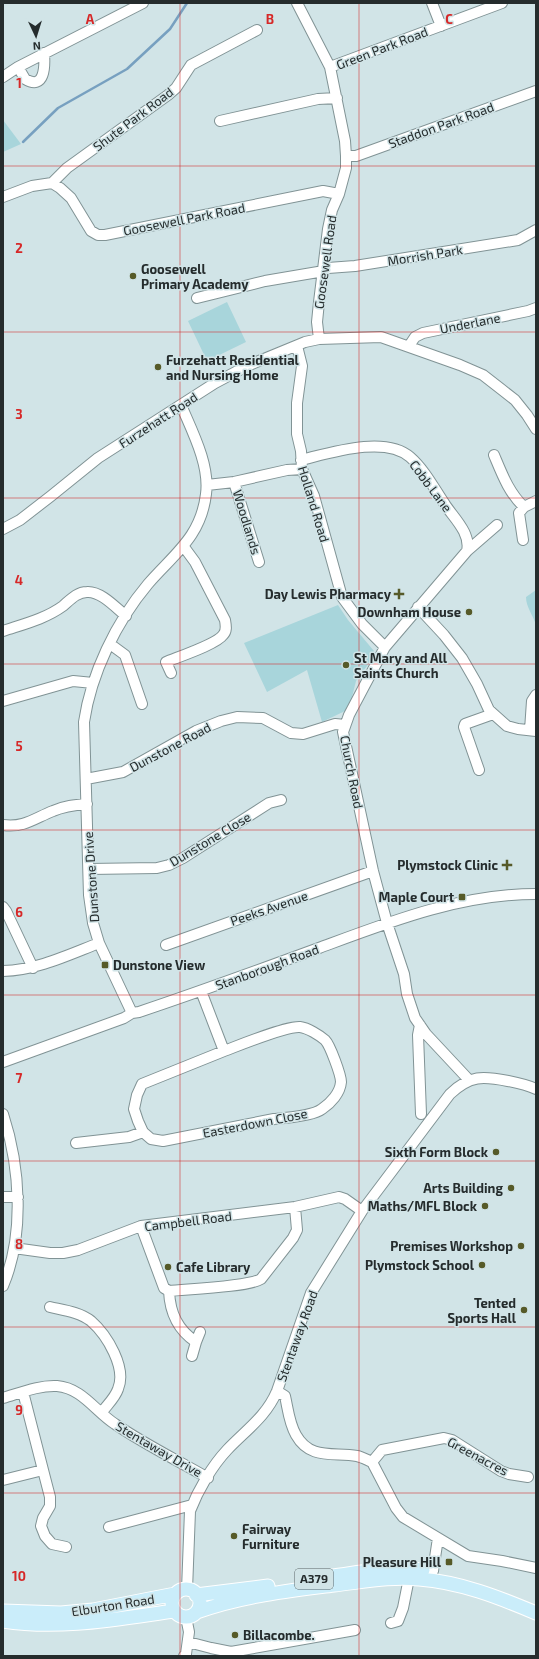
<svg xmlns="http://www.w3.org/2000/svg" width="539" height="1659" font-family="'Exo 2',sans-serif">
<rect width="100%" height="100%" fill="#d1e4e7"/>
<path fill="#a8d5db" d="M3,120L21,144L3,152Z
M227,302L246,342L207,361L188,321Z
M536,590V625C533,615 526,607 526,597Z
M338,605L348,620L374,651L367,666L356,681L350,705L345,711L322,722L307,670L267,692L244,643Z"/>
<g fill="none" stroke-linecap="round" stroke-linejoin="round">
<path stroke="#77a0c0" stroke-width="2.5" d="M23,142L58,108L127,69L170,29L187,3"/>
<defs>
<path id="minor" d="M297,3L330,67L345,141L346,156V168L339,194L332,210L328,229L319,302L317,322L319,339
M432,3L441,26
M44,53C45,66 45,91 25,79L18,67L143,3
M330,67L502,3
M3,77L18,67
M220,121L318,99L337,98
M346,156H356L536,91
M52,183L60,188L71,198L91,231L98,235H105L323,191L339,194
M3,197L32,186L52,183L67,168L168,95L176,88L191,65L257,30
M197,298L265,281L318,272L328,268L355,266L518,240L536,230
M297,346L302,366L297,403V434L301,451L302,469L314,496L342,597L362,624L385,647
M409,346L415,337L423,333L528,311L536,308
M494,455C502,474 509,493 524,507L536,501
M301,460C330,453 385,435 410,457C425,470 435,490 446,506C455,519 471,534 467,551
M234,482L259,562
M207,485L234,482L287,470L302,469
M3,529L20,520L51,496L98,458L215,383L247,366L305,342L319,339L381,337L460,365L483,375L501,389L515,400L527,415L536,429
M523,540L519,513L524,507
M418,607L444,635L462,658L477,684L489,710L507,726L518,729L536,731
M3,631C24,624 45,619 63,606C70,600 77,592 87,592C101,591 116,608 126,616
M110,644L125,655L142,704
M171,673L166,662C178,657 217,644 223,635C227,631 226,626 225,620L195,562L184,547
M3,701L73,681L93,683
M530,730L532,701L536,695
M479,770L464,727L465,724L493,714
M86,779L123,772L196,731L221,721L237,717L263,718L291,733L303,734L335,724L345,725
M3,825C24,828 35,818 53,811C64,806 75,805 87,804
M89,869L157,868L169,865L183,858L269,803L281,800
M3,907L6,911L33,968
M166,945L373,871
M3,971C37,970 68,955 99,943
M201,991L224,1051C240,1045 286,1026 300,1027C308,1028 319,1035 325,1040C330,1045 341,1075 341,1082C340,1093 331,1103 322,1109C313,1116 286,1118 274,1119L163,1141L151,1139L143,1132L138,1121L134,1109L137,1095L142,1084L224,1051
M132,1013L99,943L93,923L89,895L84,722C91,674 116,622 148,584C174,554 201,537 206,494C210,465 192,431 181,405
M420,1025L418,1035L421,1114
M3,1062L124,1018L132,1013L139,1012C199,992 259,970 319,948C389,922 460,894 536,894
M469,1080L426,1034L415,1018L407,994L404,974L387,923L373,871L343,732L349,715L385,647L467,551L497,525
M3,1114C20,1166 25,1234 3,1286
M76,1143L129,1137L143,1132
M3,1197H18
M141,1226L164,1288L169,1291
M14,1248L50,1253H63L78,1250L141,1226L295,1207L339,1197L345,1199L362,1211
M169,1291C188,1289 248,1287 261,1279L293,1238L297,1230L295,1207
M169,1291C170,1314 178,1330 196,1342L192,1356
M50,1307C63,1310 80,1312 91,1321C107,1335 127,1368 118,1389C115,1398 107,1405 102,1412
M196,1342L200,1332
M277,1391L285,1396C288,1409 289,1423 296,1435C310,1460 333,1452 357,1456C362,1457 367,1460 372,1462
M3,1398C20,1393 39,1385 57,1386C82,1388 95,1411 115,1424C144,1444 177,1460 208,1478
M372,1462L396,1508L403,1517L468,1556L502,1561L536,1568
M372,1462L382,1450L444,1438L452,1440L501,1471L509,1474L528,1477
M43,1470L50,1497V1506L43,1518L41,1526L45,1536L52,1544L66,1547
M3,1480L43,1470L23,1392
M109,1527L192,1505
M433,1571L438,1538
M187,1590L190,1511C198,1490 212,1466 227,1450C246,1430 266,1417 277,1391L311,1293L362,1211L450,1094C470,1075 483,1076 508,1081C518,1083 527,1085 536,1089
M391,1623L398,1621L403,1608L409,1578
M188,1642L211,1648L231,1652L355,1630
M184,1656L186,1654L189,1632L186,1617"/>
<path id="major" d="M325,1577C357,1573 391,1566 423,1570
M172 1603a14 14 0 1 1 28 0a14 14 0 1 1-28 0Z
M196,1595L268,1586
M3,1611L61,1613L93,1610L175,1594
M197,1612C241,1596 288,1591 334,1585C362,1582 391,1576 419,1579C460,1582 498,1597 536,1613
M3,1621C60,1630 117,1619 174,1611"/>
</defs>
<use href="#minor" stroke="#819395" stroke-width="12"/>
<use href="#major" stroke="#fff" stroke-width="15"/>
<use href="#minor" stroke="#fff" stroke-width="10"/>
<use href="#major" stroke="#caedfa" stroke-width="13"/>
</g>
<path fill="none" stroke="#d62828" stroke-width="1" stroke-opacity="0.55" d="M180,3V1656M359,3V1656M3,166H536M3,332H536M3,498H536M3,664H536M3,830H536M3,995H536M3,1161H536M3,1327H536M3,1493H536"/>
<g fill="#565a28" stroke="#d1e4e7" stroke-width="1.5">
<circle cx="133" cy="276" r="4"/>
<circle cx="158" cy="367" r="4"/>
<path d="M397 588h4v4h4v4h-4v4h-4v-4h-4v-4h4z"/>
<circle cx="469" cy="612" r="4"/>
<circle cx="346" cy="665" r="4"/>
<path d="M505 859h4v4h4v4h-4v4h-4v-4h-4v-4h4z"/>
<rect x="458" y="893" width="8" height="8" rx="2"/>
<rect x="101" y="961" width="8" height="8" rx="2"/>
<circle cx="496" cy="1152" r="4"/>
<circle cx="511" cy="1188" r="4"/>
<circle cx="485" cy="1206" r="4"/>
<circle cx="521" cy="1246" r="4"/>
<circle cx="482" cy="1265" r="4"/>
<circle cx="168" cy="1267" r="4"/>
<circle cx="524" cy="1310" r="4"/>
<circle cx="234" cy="1536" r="4"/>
<rect x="445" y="1558" width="8" height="8" rx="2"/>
<circle cx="235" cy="1635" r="4"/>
</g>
<g text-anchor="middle" stroke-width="3" stroke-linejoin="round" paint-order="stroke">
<rect fill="#d1e4e7" stroke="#596365" stroke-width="1" x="295" y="1569" width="38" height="20" rx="3"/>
<g font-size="12" font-weight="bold" fill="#252c2d">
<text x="314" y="1583">A379</text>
</g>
<g font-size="13" fill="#252c2d" stroke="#d1e4e7">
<text transform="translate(382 48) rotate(-21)" y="5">Green Park Road</text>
<text transform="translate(133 119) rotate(-37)" y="5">Shute Park Road</text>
<text transform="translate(441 125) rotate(-20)" y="5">Staddon Park Road</text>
<text transform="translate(184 219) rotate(-11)" y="5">Goosewell Park Road</text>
<text transform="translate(425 255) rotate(-9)" y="5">Morrish Park</text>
<text transform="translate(325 262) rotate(-82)" y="5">Goosewell Road</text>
<text transform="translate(470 323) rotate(-11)" y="5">Underlane</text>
<text transform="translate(158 420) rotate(-33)" y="5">Furzehatt Road</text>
<text transform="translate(431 486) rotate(53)" y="5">Cobb Lane</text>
<text transform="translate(314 504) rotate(73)" y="5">Holland Road</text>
<text transform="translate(247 522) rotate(73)" y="5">Woodlands</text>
<text transform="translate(170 747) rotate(-28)" y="5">Dunstone Road</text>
<text transform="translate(352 772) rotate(79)" y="5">Church Road</text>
<text transform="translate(210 839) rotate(-31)" y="5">Dunstone Close</text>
<text transform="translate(91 877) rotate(-94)" y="5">Dunstone Drive</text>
<text transform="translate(269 908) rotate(-19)" y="5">Peeks Avenue</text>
<text transform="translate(267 967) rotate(-20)" y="5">Stanborough Road</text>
<text transform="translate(255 1123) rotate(-11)" y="5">Easterdown Close</text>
<text transform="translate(188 1221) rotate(-7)" y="5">Campbell Road</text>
<text transform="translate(297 1336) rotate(-70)" y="5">Stentaway Road</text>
<text transform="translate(159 1449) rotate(30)" y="5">Stentaway Drive</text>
<text transform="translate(478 1456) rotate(28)" y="5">Greenacres</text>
<text transform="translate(113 1605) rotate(-9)" y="5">Elburton Road</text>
</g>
<g font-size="13" font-weight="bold" fill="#252c2d" stroke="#d1e4e7" text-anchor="end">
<text x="141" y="274" text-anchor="start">Goosewell<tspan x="141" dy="15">Primary Academy</tspan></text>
<text x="166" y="365" text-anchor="start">Furzehatt Residential<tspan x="166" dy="15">and Nursing Home</tspan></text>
<text x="391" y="599">Day Lewis Pharmacy</text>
<text x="461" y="617">Downham House</text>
<text x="354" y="663" text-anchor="start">St Mary and All<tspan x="354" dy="15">Saints Church</tspan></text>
<text x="498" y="870">Plymstock Clinic</text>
<text x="454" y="902">Maple Court</text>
<text x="113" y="970" text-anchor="start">Dunstone View</text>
<text x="488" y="1157">Sixth Form Block</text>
<text x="503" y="1193">Arts Building</text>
<text x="477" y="1211">Maths/MFL Block</text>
<text x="513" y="1251">Premises Workshop</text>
<text x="474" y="1270">Plymstock School</text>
<text x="176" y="1272" text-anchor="start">Cafe Library</text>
<text x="516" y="1308">Tented<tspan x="516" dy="15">Sports Hall</tspan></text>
<text x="242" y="1534" text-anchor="start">Fairway<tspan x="242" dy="15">Furniture</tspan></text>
<text x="441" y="1567">Pleasure Hill</text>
<text x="243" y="1640" text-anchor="start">Billacombe.</text>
</g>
</g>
<g font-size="13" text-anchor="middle" font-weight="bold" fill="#d62828" stroke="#d1e4e7" stroke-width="3" stroke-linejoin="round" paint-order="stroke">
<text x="90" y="24">A</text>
<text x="270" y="24">B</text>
<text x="449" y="24">C</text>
<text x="19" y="88">1</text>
<text x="19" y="253">2</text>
<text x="19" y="419">3</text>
<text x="19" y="585">4</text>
<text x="19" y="751">5</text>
<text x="19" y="917">6</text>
<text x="19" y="1083">7</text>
<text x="19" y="1249">8</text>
<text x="19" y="1415">9</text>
<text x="19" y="1581">10</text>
</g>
<rect width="539" height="1659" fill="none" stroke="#252c2d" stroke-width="8"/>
<g transform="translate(36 36) rotate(176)" stroke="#d1e4e7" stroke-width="3" paint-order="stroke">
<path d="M0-3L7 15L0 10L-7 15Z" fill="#252c2d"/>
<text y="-6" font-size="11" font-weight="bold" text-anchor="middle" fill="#252c2d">N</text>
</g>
</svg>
